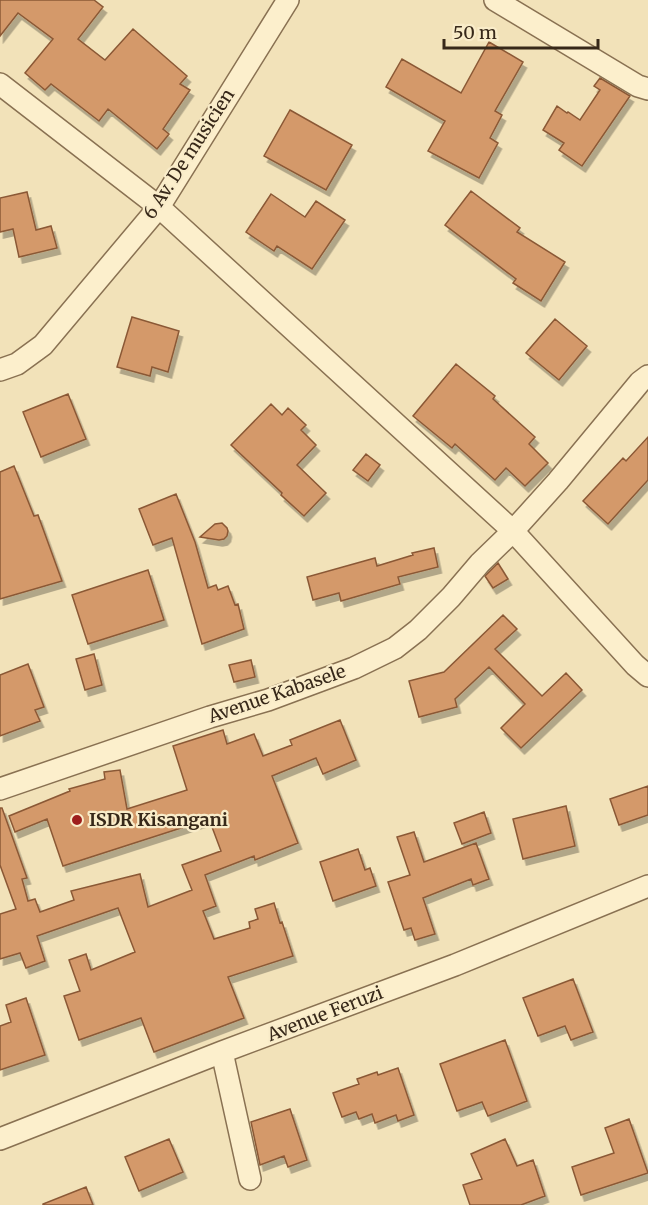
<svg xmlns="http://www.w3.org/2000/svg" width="648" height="1205" font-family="Merriweather,serif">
<defs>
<filter id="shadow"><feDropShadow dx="3.5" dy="6" stdDeviation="0" flood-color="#0004"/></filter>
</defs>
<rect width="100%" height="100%" fill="#f2e2b9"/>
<path fill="#d4996b" stroke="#8b5936" stroke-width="1.5" filter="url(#shadow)" d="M0,0H94L103,7L78,39L105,60L133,29L187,76L180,84L190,90L163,129L169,134L157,149L108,109L99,121L51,84L45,90L25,73L53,39L18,13L0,36Z
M489,42L523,62L495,111L502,115L490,138L498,143L479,178L428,151L445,121L386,87L402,59L461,93Z
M600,78L630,96L582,166L559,150L564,143L543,130L557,106L567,113L568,112L580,120L600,90L594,86Z
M290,110L352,145L326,190L264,156Z
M471,191L520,228L517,232L565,262L541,301L513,283L516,279L445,225Z
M27,192L36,230L51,226L57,248L19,257L13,229L0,232V198Z
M271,194L305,217L316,201L345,220L312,269L277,246L274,251L246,232Z
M132,317L179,331L168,372L152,367L150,376L117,367Z
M555,319L587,346L559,380L526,353Z
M456,364L495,396L493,399L535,437L529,444L548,463L525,486L506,468L495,480L455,444L452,448L413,416Z
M68,394L86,439L41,457L23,412Z
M271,404L282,415L288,408L306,425L301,430L316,445L297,465L326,493L304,516L281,495L282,493L231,445Z
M648,437V480L608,524L583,501L623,458L626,461Z
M366,454L380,465L368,481L353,470Z
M14,466L34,516L38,515L62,581L0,599V472Z
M176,494L195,542L208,588L216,585L218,590L228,586L235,605L238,604L244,629L202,644L172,538L153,545L139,509Z
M222,523L227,528L228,531L227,536L224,539L219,540L200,537L215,524Z
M434,548L438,567L398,577L400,584L341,601L339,593L313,600L307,577L375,558L377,566L413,555L412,553Z
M498,563L508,579L493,588L485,576Z
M148,570L164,620L88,644L72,595Z
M503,615L517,629L495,649L542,696L566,673L582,690L521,748L501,728L525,704L489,667L455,699L457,707L419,717L409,681L444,672Z
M94,654L102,685L85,690L76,659Z
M251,660L255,677L234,682L229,665Z
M28,664L44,707L35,710L40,721L0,736V675Z
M340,720L356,760L323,774L316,758L272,776L298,843L255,860L254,856L205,875L216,906L203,911L214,939L250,928L249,922L258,919L255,909L274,903L280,923L282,922L293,956L228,977L244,1018L154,1052L141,1018L79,1040L64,996L80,991L69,960L86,954L91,970L135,952L118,908L37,936L45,961L26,968L20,953L0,959V914L16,909L0,865V808H2L27,878L22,879L28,901L35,899L40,912L74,900L71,891L140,874L148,907L192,890L182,865L221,851L209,819L63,866L47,819L15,832L9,816L70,791L69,789L105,779L104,772L120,770L127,809L187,790L173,746L223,730L227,744L254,734L263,756L292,745L290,740Z
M648,786V815L619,825L610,799Z
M566,806L575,846L523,859L513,819Z
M484,812L491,833L462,844L454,823Z
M414,832L424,862L476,843L489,879L473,885L471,879L423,898L435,934L415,940L411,928L404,930L388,882L410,875L397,837Z
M358,849L365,870L370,868L376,886L333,901L320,862Z
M573,979L593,1032L571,1040L565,1026L538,1036L523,998Z
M26,998L45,1055L0,1070V1026L11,1022L6,1005Z
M505,1040L527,1101L488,1116L482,1102L457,1111L440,1064Z
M398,1068L414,1115L398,1121L396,1115L375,1123L372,1114L359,1119L356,1112L342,1117L333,1093L359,1084L357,1079L377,1072L378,1075Z
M290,1109L307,1160L288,1167L284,1156L260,1165L251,1122Z
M629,1119L648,1173L581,1195L572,1167L614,1153L605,1128Z
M169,1139L183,1172L139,1191L125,1157Z
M505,1139L517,1166L533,1160L545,1196L521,1205H470L463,1185L482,1179L471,1154Z
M86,1187L93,1205H43V1204Z"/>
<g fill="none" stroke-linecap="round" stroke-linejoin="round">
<defs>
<path id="minor" d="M495,0L638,86L648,89
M0,84L159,207L513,531L635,665L648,676
M0,370L17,364L43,345L159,207L288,0
M0,789L210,717L268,700L354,668L395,648L418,630L451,597L480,563L513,531L558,481L640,382L648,376
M222,1052L250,1179
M0,1139L222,1052L455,965L648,886"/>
</defs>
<use href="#minor" stroke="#897152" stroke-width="24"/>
<use href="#minor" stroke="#fcefcc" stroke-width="21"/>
</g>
<circle fill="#9e1f1d" stroke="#f9ecc9" stroke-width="2" cx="77" cy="820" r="6"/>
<g text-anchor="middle" stroke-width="4.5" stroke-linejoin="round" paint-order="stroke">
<g font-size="18" fill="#372819" stroke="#f9ecc9">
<text transform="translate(189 154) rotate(-57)" y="6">6 Av. De musicien</text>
<text transform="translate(277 694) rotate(-19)" y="6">Avenue Kabasele</text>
<text transform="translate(325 1014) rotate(-21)" y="6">Avenue Feruzi</text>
</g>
<g font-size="18" font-weight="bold" fill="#372819" stroke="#f9ecc9" text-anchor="start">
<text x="89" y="826">ISDR Kisangani</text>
</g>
</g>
<path d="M444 39v9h154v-9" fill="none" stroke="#372819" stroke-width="3"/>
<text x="453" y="39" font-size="18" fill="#372819" stroke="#f9ecc9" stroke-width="4.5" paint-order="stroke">50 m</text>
</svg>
